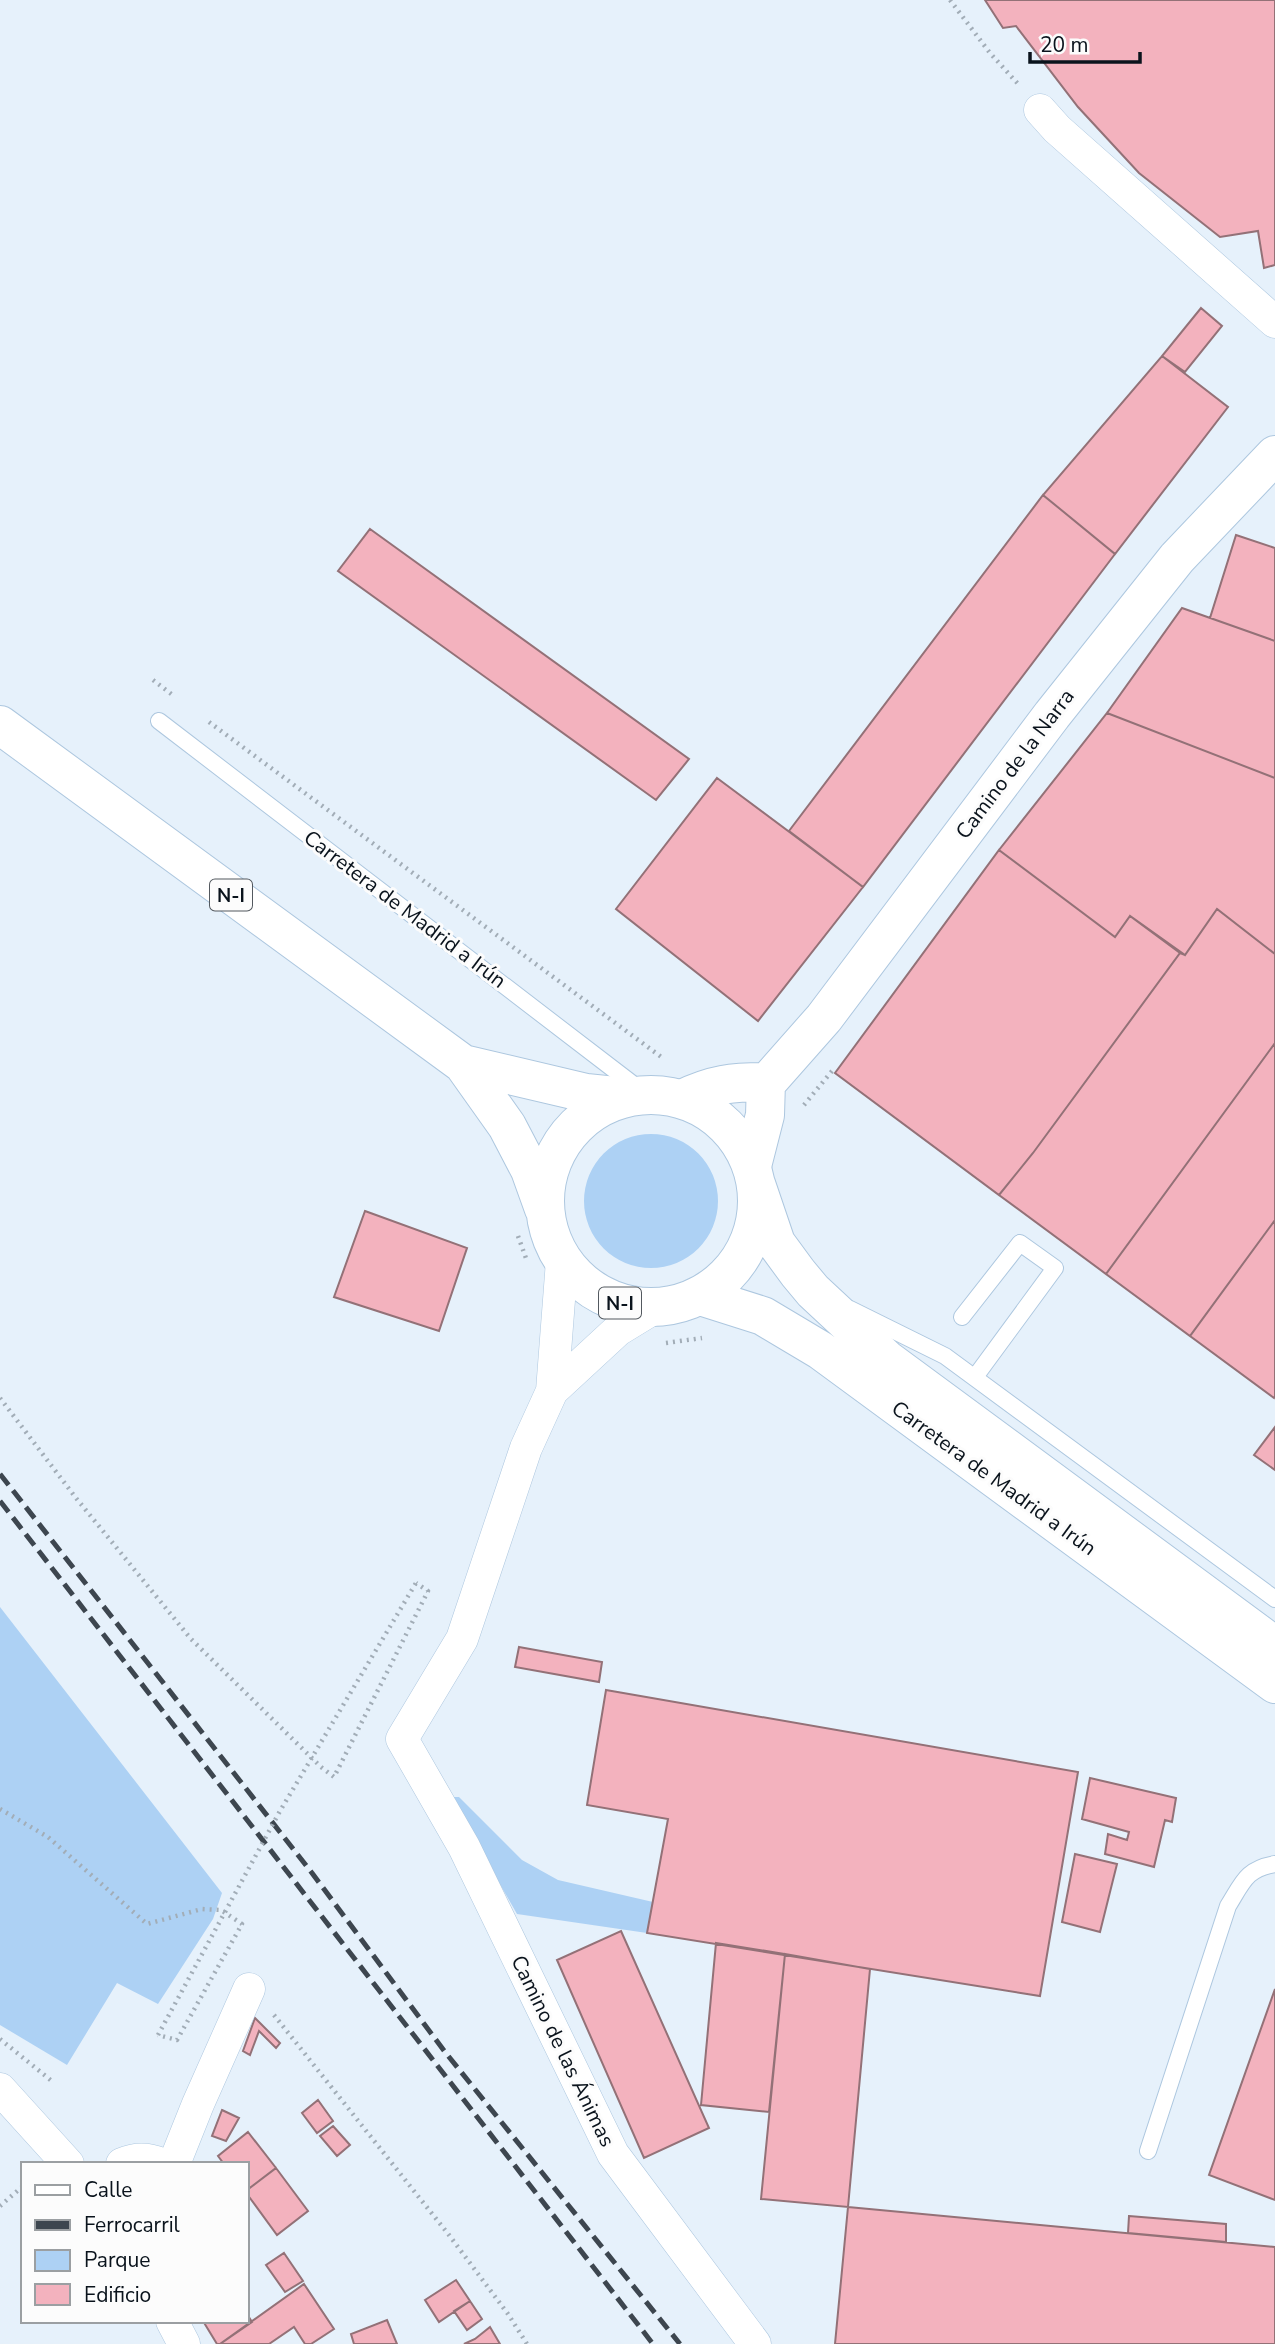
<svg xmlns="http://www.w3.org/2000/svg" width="1275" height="2344" font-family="'Nunito Sans',sans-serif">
<rect width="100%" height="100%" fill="#e6f1fb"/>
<path fill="#add1f4" d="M584 1201a67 67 0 1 1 134 0a67 67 0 1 1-134 0Z
M0,1607L222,1893L213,1919L158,2004L117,1983L67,2065L0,2025Z
M450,1797H459L522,1860L558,1880L653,1902L647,1933L517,1914Z"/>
<path fill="#f3b2be" stroke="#937177" stroke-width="2" d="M985,0H1275V265L1264,268L1258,231L1220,237L1139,173L1078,107L1016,26L1003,28Z
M1201,308L1222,326L1185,372L1162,356Z
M1162,356L1228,407L1115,554L1043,495Z
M1043,495L1115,554L863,887L789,831Z
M370,529L689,759L656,800L338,571Z
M1236,535L1275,548V641L1210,618Z
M1182,608L1275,641V778L1107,713Z
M1107,713L1275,778V954L1217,909L1185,955L1130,916L1115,937L999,850Z
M717,778L863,887L758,1021L616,909Z
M999,850L1115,937L1130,916L1180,953L1033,1153L999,1195L835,1073Z
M1217,909L1275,954V1043L1106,1274L999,1195L1033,1153L1180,953L1185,955Z
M1275,1043V1220L1190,1336L1106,1274Z
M365,1211L467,1248L439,1331L334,1297Z
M1275,1220V1396L1274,1398L1190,1336Z
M1275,1427V1470L1254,1455Z
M519,1647L602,1662L599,1682L515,1667Z
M606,1690L1078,1772L1040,1996L647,1933L668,1819L587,1805Z
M1090,1778L1176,1798L1172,1822L1165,1820L1154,1867L1105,1854L1108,1834L1127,1840L1129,1832L1082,1819Z
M1075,1854L1117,1864L1100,1932L1062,1922Z
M621,1931L709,2128L644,2158L557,1960Z
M716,1943L785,1954L769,2112L701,2105Z
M785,1954L870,1969L848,2207L761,2199Z
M1275,1989V2200L1209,2175Z
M255,2018L280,2043L276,2048L259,2031L250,2055L243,2051Z
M318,2100L333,2121L317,2133L302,2113Z
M222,2110L239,2118L226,2141L212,2136Z
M333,2126L350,2145L337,2156L320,2136Z
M248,2132L276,2168L247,2190V2164H224L218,2156Z
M276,2168L308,2211L277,2235L247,2194V2190Z
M848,2207L1275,2247V2344H835Z
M1129,2216L1226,2224V2242L1128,2233Z
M284,2253L303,2281L285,2292L266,2265Z
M456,2280L470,2301L439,2322L425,2300Z
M304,2284L334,2329L311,2344H305L294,2327L269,2344H220Z
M470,2301L482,2319L467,2330L454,2311Z
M247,2314L252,2322L220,2344H217L203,2321H247Z
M387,2320L397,2344H354L351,2334Z
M490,2327L500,2344H464L475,2339Z"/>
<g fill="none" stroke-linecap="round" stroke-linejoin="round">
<defs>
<path id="service" d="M159,721L634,1085L653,1094
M850,1309L945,1356L1275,1599
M962,1317L1020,1243L1055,1268L975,1377
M1148,2151L1228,1906C1243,1882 1246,1869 1275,1864"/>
<path id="minor" d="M1040,110L1057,129L1275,322
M562,1261L552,1391L526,1448L462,1639L402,1739L464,1847L613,2154L755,2344
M552,1391L618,1330L654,1308
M0,2089L68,2164
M122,2164C136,2158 147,2158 162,2164
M174,2164L198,2104L249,1989
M172,2321L184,2344"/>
<path id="tertiary" d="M682,1099C713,1084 732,1082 766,1082L771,1078L824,1018L1052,715L1177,558L1275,455
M753,1162L765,1115L766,1082"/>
<path id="trunk" d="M0,725L463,1064L507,1126L530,1170L544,1209
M463,1064L586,1093L625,1097
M545 1201a106 106 0 1 1 212 0a106 106 0 1 1-212 0Z
M756,1184L776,1243L798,1273L813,1291L886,1359L1275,1646
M700,1296L763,1316L820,1350L1275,1684"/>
</defs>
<use href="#service" stroke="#adc7df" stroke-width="18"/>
<use href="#minor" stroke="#adc7df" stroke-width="33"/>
<use href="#tertiary" stroke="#adc7df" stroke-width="40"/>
<use href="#trunk" stroke="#adc7df" stroke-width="40"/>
<path stroke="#a2adb7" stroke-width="4.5" stroke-dasharray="2 5" stroke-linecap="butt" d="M950,0L990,53L1019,85
M153,680L174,696
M209,722L664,1059
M804,1105L832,1071
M518,1236L527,1261
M666,1343L702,1338
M0,1398L76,1498L191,1639L321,1767L334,1777L428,1591L416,1583
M0,1809L48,1837L147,1924L202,1909L221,1910L242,1924L177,2040L158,2035
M274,2015L449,2235L508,2314L527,2344
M0,2039L53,2082
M0,2206L23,2186"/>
<use href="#service" stroke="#fff" stroke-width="16"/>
<use href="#minor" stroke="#fff" stroke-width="32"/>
<use href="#tertiary" stroke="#fff" stroke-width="38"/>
<use href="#trunk" stroke="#fff" stroke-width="38"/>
<path stroke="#3d464f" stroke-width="5" stroke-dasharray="14 7" stroke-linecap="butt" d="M0,1474L312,1873L445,2052L680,2344
M0,1501L653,2344"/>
<path stroke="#a2adb7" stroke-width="4.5" stroke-dasharray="2 5" stroke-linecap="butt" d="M158,2035L280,1811L416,1583"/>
</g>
<g text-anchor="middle" stroke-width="6" stroke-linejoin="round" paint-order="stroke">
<g fill="#fcfcfc" stroke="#53595f" stroke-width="2">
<rect x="210" y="879.5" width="42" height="31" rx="5"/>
<rect x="599" y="1287.5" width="42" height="31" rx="5"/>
</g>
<g font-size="19" font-weight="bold" fill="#0a131c">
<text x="231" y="902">N-I</text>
<text x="620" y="1310">N-I</text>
</g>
<g font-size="21" fill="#0a131c" stroke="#fcfcfc">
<text transform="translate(1015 764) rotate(-53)" y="7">Camino de la Narra</text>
<text transform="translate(405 909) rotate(37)" y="7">Carretera de Madrid a Irún</text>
<text transform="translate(994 1478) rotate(36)" y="7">Carretera de Madrid a Irún</text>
<text transform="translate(563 2051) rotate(64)" y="7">Camino de las Ánimas</text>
</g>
</g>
<rect x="21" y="2162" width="228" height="161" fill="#fcfcfc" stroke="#9b9fa2" stroke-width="2"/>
<rect x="35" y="2185" width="35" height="10" fill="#ffffff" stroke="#9b9fa2" stroke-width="2"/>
<text x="84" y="2197" font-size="21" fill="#0a131c">Calle</text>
<rect x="35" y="2220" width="35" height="10" fill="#3d464f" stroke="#9b9fa2" stroke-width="2"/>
<text x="84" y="2232" font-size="21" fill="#0a131c">Ferrocarril</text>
<rect x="35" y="2250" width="35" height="21" fill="#add1f4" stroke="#9b9fa2" stroke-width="2"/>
<text x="84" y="2267" font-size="21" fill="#0a131c">Parque</text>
<rect x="35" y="2284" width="35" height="21" fill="#f3b2be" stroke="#9b9fa2" stroke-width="2"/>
<text x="84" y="2302" font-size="21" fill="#0a131c">Edificio</text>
<path d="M1030 52v10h110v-10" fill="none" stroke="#0a131c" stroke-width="3.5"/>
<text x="1040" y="52" font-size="21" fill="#0a131c" stroke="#fcfcfc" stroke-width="5" paint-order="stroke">20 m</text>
</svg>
